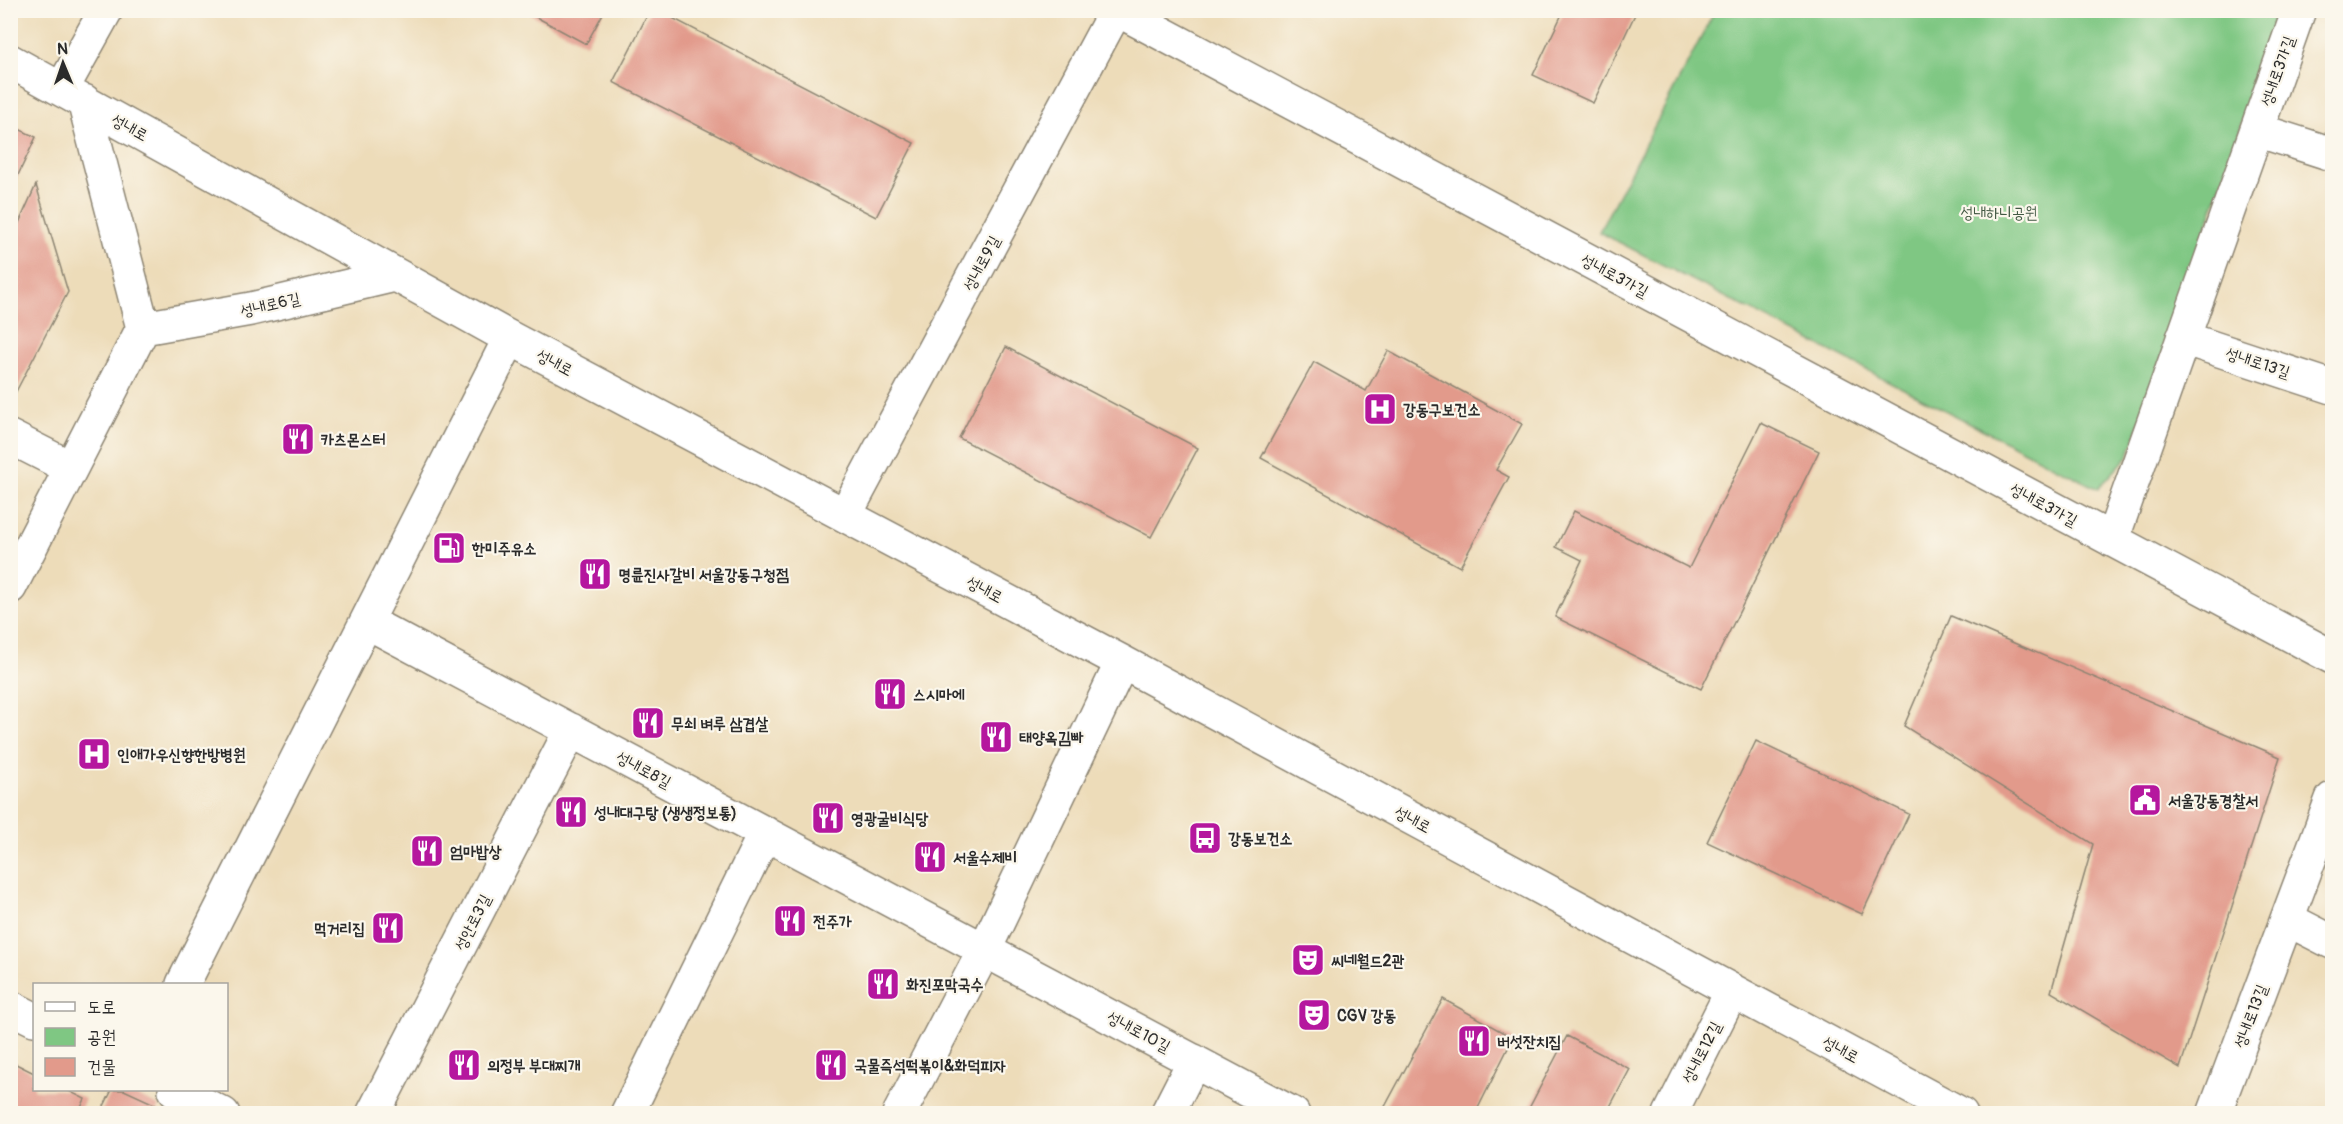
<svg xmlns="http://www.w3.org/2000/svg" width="2343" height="1124" font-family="Pangolin,'Poor Story',sans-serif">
<rect width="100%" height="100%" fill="#fbf7ec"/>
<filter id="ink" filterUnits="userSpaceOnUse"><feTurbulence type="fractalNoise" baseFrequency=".0167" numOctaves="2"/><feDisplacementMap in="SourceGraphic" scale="12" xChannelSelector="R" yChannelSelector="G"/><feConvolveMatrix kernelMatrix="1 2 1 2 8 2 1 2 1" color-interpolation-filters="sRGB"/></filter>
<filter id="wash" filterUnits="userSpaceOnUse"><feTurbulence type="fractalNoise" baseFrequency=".008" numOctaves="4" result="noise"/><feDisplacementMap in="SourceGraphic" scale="24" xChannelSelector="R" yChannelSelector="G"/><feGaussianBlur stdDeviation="1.35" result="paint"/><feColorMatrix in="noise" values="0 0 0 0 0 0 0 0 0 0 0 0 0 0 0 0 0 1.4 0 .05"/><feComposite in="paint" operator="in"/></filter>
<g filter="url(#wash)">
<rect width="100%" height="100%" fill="#eddcb9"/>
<path fill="#7fc783" stroke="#557957" stroke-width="1.5" d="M1715,11H2276L2241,127L2129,455L2098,489L1599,232Z"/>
<g id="blocks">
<path fill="#e29a8b" d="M523,10H605L586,44Z
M650,10H657L914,143L876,217L613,82Z
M1564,10H1637L1593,103L1533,75Z
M10,125L36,137L10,192Z
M36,185L68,292L10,403V243Z
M1006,347L1198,448L1151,537L959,438Z
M1388,351L1522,424L1496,470L1509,477L1460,567L1261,458L1314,362L1366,391Z
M1761,423L1819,451L1701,689L1555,617L1582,560L1556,547L1574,511L1689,568Z
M1951,616L2280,757L2180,1068L2051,992L2093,844L1904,726Z
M1756,741L1909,814L1862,914L1707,842Z
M1443,999L1513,1038L1475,1114H1381Z
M1567,1036L1630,1069L1606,1114H1526Z
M10,1061L34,1073V1090H67L85,1099L78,1114H10Z
M112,1090H124L159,1106L155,1114H100Z"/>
</g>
</g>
<g filter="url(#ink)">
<use href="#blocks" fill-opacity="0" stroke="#8c8472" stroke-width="1.5"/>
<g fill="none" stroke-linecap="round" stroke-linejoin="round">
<defs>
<path id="minor" d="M1118,10L2332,657
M10,61L510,338L1122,662L1961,1114
M62,89L106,10
M2257,130L2332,154
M143,328L251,309L395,275
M2183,338L2332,387
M10,437L71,468
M845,515L1116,10
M2112,540L2299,10
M10,587L143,328L84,101
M367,622L1293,1114
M2287,919L2332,942
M183,984L510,338
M10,1007L34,1019
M175,1090L223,1114
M373,1114L571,730
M627,1114L765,833
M899,1114L985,949L1122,662
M1167,1114L1194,1061
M1670,1114L1732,991
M2214,1114L2332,799"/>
</defs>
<use href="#minor" stroke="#8c8472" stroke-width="36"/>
<use href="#minor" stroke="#fff" stroke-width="33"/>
</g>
</g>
<defs>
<symbol id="hospital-square" viewBox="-11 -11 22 22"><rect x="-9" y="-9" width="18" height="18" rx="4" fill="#b5179e" stroke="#fbf7ec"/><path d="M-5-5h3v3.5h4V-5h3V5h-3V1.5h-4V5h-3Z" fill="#fff"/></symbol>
<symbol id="restaurant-square" viewBox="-11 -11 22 22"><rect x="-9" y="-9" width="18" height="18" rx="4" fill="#b5179e" stroke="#fbf7ec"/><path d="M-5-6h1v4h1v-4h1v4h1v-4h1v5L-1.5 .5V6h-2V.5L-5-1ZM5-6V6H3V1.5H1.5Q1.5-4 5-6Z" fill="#fff"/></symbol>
<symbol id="fuel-square" viewBox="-11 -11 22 22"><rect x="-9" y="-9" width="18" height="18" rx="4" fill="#b5179e" stroke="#fbf7ec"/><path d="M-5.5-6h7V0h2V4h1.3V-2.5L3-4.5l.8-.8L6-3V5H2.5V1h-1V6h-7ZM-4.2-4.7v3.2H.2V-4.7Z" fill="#fff"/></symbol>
<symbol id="civic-square" viewBox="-11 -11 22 22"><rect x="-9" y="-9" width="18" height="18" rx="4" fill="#b5179e" stroke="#fbf7ec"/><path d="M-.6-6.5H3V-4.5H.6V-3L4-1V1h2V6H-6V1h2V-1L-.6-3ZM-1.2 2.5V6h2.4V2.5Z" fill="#fff"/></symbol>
<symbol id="bus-square" viewBox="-11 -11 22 22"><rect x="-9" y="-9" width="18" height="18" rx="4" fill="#b5179e" stroke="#fbf7ec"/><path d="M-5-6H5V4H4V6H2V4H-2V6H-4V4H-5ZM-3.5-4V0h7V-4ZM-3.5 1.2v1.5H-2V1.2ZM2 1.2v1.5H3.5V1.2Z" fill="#fff"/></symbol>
<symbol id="theatre-square" viewBox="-11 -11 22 22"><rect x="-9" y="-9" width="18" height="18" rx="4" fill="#b5179e" stroke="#fbf7ec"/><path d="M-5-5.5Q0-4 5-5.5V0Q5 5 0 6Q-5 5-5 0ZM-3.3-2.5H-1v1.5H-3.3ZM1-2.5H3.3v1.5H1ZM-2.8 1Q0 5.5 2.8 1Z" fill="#fff"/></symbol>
</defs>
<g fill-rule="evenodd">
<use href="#hospital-square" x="1361" y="390" width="38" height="38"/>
<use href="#restaurant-square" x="279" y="420" width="38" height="38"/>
<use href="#fuel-square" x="430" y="529" width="38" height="38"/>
<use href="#restaurant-square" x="576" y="555" width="38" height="38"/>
<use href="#restaurant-square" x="871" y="675" width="38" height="38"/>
<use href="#restaurant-square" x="629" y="704" width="38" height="38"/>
<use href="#restaurant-square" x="977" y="718" width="38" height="38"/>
<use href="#hospital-square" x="75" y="735" width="38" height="38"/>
<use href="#civic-square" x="2126" y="781" width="38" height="38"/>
<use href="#restaurant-square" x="552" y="793" width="38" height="38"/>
<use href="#restaurant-square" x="809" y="799" width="38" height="38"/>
<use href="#bus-square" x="1186" y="819" width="38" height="38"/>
<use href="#restaurant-square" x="408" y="832" width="38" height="38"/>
<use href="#restaurant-square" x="911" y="838" width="38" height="38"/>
<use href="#restaurant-square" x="771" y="902" width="38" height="38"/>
<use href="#restaurant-square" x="369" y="909" width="38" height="38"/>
<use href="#theatre-square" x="1289" y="941" width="38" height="38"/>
<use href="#restaurant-square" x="864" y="965" width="38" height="38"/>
<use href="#theatre-square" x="1295" y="996" width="38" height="38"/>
<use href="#restaurant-square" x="1455" y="1022" width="38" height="38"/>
<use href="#restaurant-square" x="445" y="1046" width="38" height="38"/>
<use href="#restaurant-square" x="812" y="1046" width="38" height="38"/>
</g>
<g text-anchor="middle" stroke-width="4.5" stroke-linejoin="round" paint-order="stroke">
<g font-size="16" fill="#2b2b2b" stroke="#fbf7ec">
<text transform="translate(2277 71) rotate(-71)" y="6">성내로3가길</text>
<text transform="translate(130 127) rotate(29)" y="6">성내로</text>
<text transform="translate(981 263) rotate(-62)" y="6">성내로9길</text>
<text transform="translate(1615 275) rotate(28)" y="6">성내로3가길</text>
<text transform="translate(270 304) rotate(-13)" y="6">성내로6길</text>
<text transform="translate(555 362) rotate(28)" y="6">성내로</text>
<text transform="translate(2258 362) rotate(18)" y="6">성내로13길</text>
<text transform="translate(2044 504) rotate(28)" y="6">성내로3가길</text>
<text transform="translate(985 589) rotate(28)" y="6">성내로</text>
<text transform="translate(644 769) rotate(28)" y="6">성내로8길</text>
<text transform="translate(1413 819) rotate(28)" y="6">성내로</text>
<text transform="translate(472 922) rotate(-63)" y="6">성안로3길</text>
<text transform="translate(2250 1016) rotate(-69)" y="6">성내로13길</text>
<text transform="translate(1139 1031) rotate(28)" y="6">성내로10길</text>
<text transform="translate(1841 1049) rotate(28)" y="6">성내로</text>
<text transform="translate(1701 1052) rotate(-63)" y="6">성내로12길</text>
</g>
<g font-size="16" fill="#445a45" stroke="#fbf7ec">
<text x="1999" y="218">성내하니공원</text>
</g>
<g font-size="16" font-weight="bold" fill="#2b2b2b" stroke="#fbf7ec" text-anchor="start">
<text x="1403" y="415">강동구보건소</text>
<text x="321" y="445">카츠몬스터</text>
<text x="472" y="554">한미주유소</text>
<text x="618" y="580">명륜진사갈비 서울강동구청점</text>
<text x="913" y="700">스시마에</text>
<text x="671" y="729">무쇠 벼루 삼겹살</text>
<text x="1019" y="743">태양옥김빠</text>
<text x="117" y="760">인애가우신향한방병원</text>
<text x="2168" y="806">서울강동경찰서</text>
<text x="594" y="818">성내대구탕 (생생정보통)</text>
<text x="851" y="824">영광굴비식당</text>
<text x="1228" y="844">강동보건소</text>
<text x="450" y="857">엄마밥상</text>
<text x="953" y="863">서울수제비</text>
<text x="813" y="927">전주가</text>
<text x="365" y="934" text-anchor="end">먹거리집</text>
<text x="1331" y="966">씨네월드2관</text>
<text x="906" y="990">화진포막국수</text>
<text x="1337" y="1021">CGV 강동</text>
<text x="1497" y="1047">버섯잔치집</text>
<text x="487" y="1071">의정부 부대찌개</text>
<text x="854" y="1071">국물즉석떡볶이&amp;화덕피자</text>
</g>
</g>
<rect width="2343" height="1124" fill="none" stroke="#fbf7ec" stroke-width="36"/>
<rect x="33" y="983" width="195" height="108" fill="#fbf7ec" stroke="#a8a59f" stroke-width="1.5"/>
<rect x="45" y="1002" width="30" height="9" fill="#ffffff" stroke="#a8a59f" stroke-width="1.5"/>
<text x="87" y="1013" font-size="18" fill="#2b2b2b">도로</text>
<rect x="45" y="1028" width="30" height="18" fill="#7fc783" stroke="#a8a59f" stroke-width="1.5"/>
<text x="87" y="1043" font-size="18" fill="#2b2b2b">공원</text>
<rect x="45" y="1058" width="30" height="18" fill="#e29a8b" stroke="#a8a59f" stroke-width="1.5"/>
<text x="87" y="1073" font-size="18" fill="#2b2b2b">건물</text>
<g transform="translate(63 63) rotate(358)" stroke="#fbf7ec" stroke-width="4.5" paint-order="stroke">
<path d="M0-4.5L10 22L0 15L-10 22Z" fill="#2b2b2b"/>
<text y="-9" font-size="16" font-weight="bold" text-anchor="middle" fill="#2b2b2b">N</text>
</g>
</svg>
